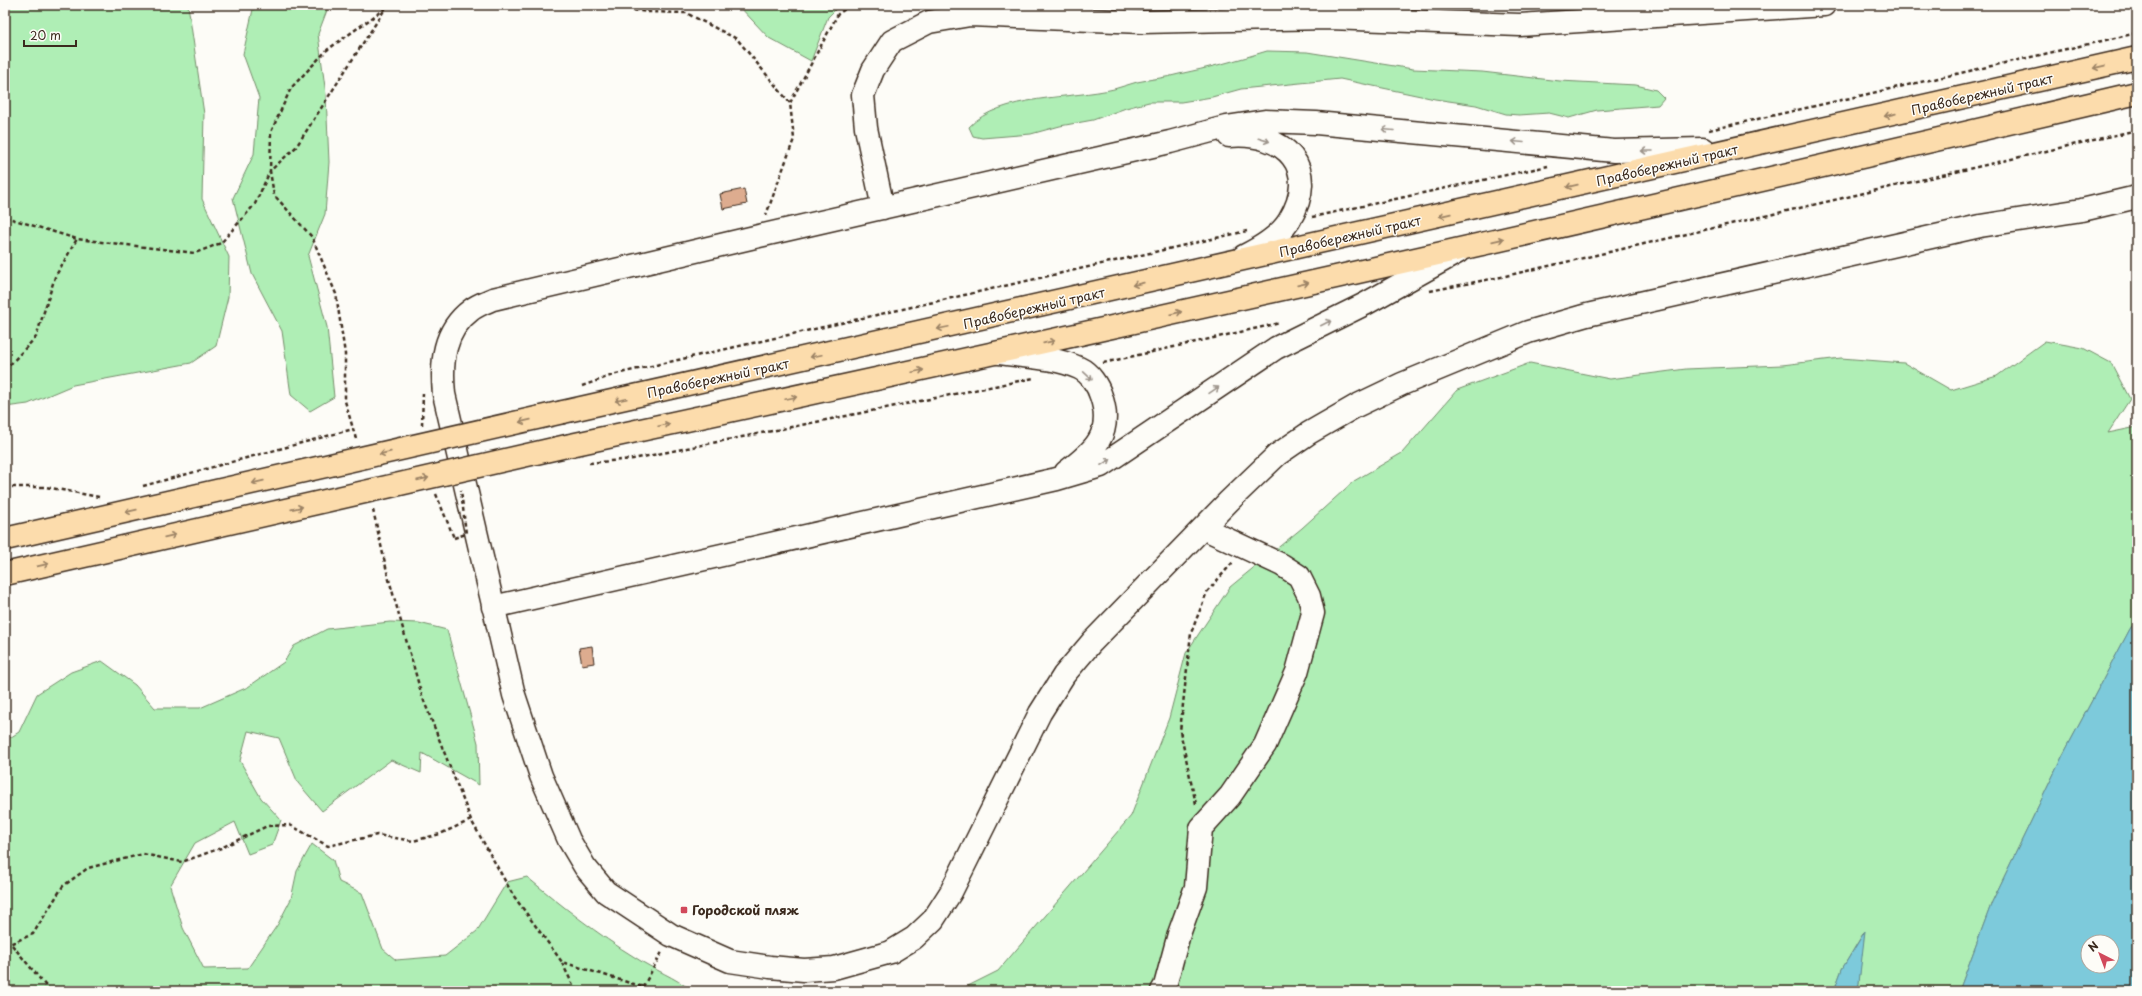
<svg xmlns="http://www.w3.org/2000/svg" width="2142" height="996" font-family="'Playpen Sans',sans-serif">
<rect width="100%" height="100%" fill="#fdfcf7"/>
<filter id="ink" filterUnits="userSpaceOnUse"><feTurbulence type="fractalNoise" baseFrequency=".025" numOctaves="2"/><feDisplacementMap in="SourceGraphic" scale="8" xChannelSelector="R" yChannelSelector="G"/><feConvolveMatrix kernelMatrix="1 2 1 2 8 2 1 2 1" color-interpolation-filters="sRGB"/></filter>
<g filter="url(#ink)">
<path fill="#afeeb5" stroke="#758c6a" d="M5,5H188L204,114L202,199L229,257L228,297L216,346L191,363L73,385L28,404L5,407Z
M254,5H329L318,34L326,95L329,162L325,214L308,256L327,327L334,397L310,411L291,395L282,331L252,274L233,198L254,154L259,98L243,54Z
M738,5H840L828,17L811,61L769,38Z
M1267,51L1307,52L1413,69L1482,72L1560,81L1636,85L1656,90L1664,98L1658,105L1597,110L1569,118L1549,113L1519,115L1506,114L1476,105L1435,99L1340,79L1241,89L1212,97L1181,102H1149L1126,108L1093,120L1060,126L1031,134L982,138L973,136L969,127C1000,94 1072,99 1114,89C1122,87 1129,84 1137,82C1151,79 1165,78 1179,74C1208,68 1238,60 1267,51Z
M2045,341L2083,348L2111,363L2130,399L2108,433L2137,427V619L2130,629L2063,755L1992,902L1959,991H1858L1864,932L1842,969L1834,991H958L998,971L1131,816L1169,718L1186,653L1230,587L1302,528L1354,481L1402,453L1457,390L1530,363L1610,379L1686,369L1782,365L1841,358L1904,363L1951,390L1997,376Z
M390,622L419,623L447,630L478,743L479,785L422,753L421,773L391,760L322,811L298,783L279,738L248,731L240,761L261,798L281,820L272,845L248,854L235,822L195,843L170,886L183,928L204,969L248,968L278,924L291,899L297,871L312,844L333,860L339,882L362,893L383,949L396,960L445,956L477,931L507,882L527,877C562,906 597,934 636,958C654,970 675,977 692,991H5V741L19,732L37,694L71,672L102,661L135,685L155,708H200L248,687L284,662L294,646L327,629Z"/>
<path fill="#7dcadb" stroke="#638a8f" fill-rule="evenodd" d="M2137,619V991H1959L1992,902L2063,755L2130,629ZM2088,942H2112V966H2088Z
M1865,931L1858,991H1834L1842,969Z"/>
<path fill="#ddac8f" stroke="#3b2a1e" d="M744,189L747,204L723,209L720,194Z
M592,646L594,663L582,665L579,648Z"/>
<g fill="none" stroke-linecap="round" stroke-linejoin="round">
<defs>
<path id="minor" d="M1229,136C1285,131 1321,168 1289,221C1279,237 1260,248 1244,256
M1703,149L1614,151L1316,123L1265,121L1226,127L1170,142L759,236L493,299C486,302 477,305 471,310C443,331 441,362 444,394L514,695L541,776L569,840L585,867L606,892L671,935L730,961L770,967L804,970L834,968L891,952L914,938L933,920L951,892L1040,713L1064,675L1092,642L1229,501L1277,455L1309,433L1356,406L1402,384L1528,332L1587,315L1980,226L2082,210L2137,197
M883,208L866,128L863,95L873,70L892,41L929,22L970,15L1142,22L1329,18L1520,25L1824,5
M998,353C1024,357 1055,357 1079,368C1090,373 1098,386 1101,396C1114,434 1094,451 1066,472
M493,607L1057,479L1101,466L1276,348L1365,304L1458,252
M1162,991L1165,986L1179,934L1196,887L1201,828L1230,796L1265,745L1297,672L1313,613L1309,596L1299,576L1282,565L1203,528"/>
<path id="highway" d="M563,412L2137,58
M571,445C1094,333 1616,215 2137,93"/>
</defs>
<use href="#minor" stroke="#3b2a1e" stroke-width="25"/>
<use href="#highway" stroke="#3b2a1e" stroke-width="25"/>
<path stroke="#3b2a1e" stroke-width="2.5" stroke-dasharray="4 3" stroke-linecap="butt" d="M606,5L611,7L647,12L686,13L737,39L790,103L794,139L766,215
M790,103L838,14L851,5
M1709,130L2137,33
M5,217L77,239L195,253L221,243L255,204L270,171L271,132L291,88L327,50L390,5
M1312,217L1548,166
M1430,291L1501,277L2137,130
M1103,363L1280,323
M5,370L36,337L55,277L77,239
M582,386L616,374L1247,231
M422,425L423,392
M356,439L345,401V354L336,294L312,237L274,195L270,171L296,147L385,9
M589,463L633,459L1034,378
M143,486L353,429
M5,487H46L99,497
M436,494L454,538
M373,510L388,576L422,696L471,820L513,895L562,962L643,987L644,991
M1196,804L1180,731L1191,633L1207,592L1233,562
M12,945L50,991
M5,946L33,934L63,886L88,868L143,854L182,862L221,848L267,826L290,825L328,846L377,835L413,841L440,834L471,820
M562,963L576,991
M643,987L662,952"/>
<use href="#minor" stroke="#fdfcf7" stroke-width="22"/>
<use href="#highway" stroke="#fcdcac" stroke-width="22"/>
<defs>
<path id="highway-bridge" d="M5,539L563,412
M5,574L571,445"/>
</defs>
<use href="#highway-bridge" stroke="#3b2a1e" stroke-width="25" stroke-linecap="butt"/>
<path stroke="#3b2a1e" stroke-width="2.5" stroke-dasharray="4 3" stroke-linecap="butt" d="M454,538L466,534L461,490"/>
<use href="#highway-bridge" stroke="#fcdcac" stroke-width="22"/>
</g>
<defs><path id="oneway-shaft" d="M-6 0H5M1.5-3L5.5 0L1.5 3" fill="none" stroke-width="1.6" stroke-linecap="round" stroke-linejoin="round"/></defs>
<g stroke="#9c8365">
<use href="#oneway-shaft" transform="translate(2099 67) rotate(167)"/>
<use href="#oneway-shaft" transform="translate(1890 115) rotate(167)"/>
<use href="#oneway-shaft" transform="translate(1572 186) rotate(167)"/>
<use href="#oneway-shaft" transform="translate(1445 215) rotate(167)"/>
<use href="#oneway-shaft" transform="translate(1498 240) rotate(-13)"/>
<use href="#oneway-shaft" transform="translate(1138 284) rotate(167)"/>
<use href="#oneway-shaft" transform="translate(1303 284) rotate(-13)"/>
<use href="#oneway-shaft" transform="translate(1176 313) rotate(-13)"/>
<use href="#oneway-shaft" transform="translate(943 328) rotate(168)"/>
<use href="#oneway-shaft" transform="translate(1049 342) rotate(-13)"/>
<use href="#oneway-shaft" transform="translate(816 356) rotate(168)"/>
<use href="#oneway-shaft" transform="translate(918 371) rotate(-12)"/>
<use href="#oneway-shaft" transform="translate(791 398) rotate(-12)"/>
<use href="#oneway-shaft" transform="translate(621 400) rotate(168)"/>
<use href="#oneway-shaft" transform="translate(525 421) rotate(167)"/>
<use href="#oneway-shaft" transform="translate(664 425) rotate(-12)"/>
<use href="#oneway-shaft" transform="translate(385 453) rotate(167)"/>
<use href="#oneway-shaft" transform="translate(423 479) rotate(-13)"/>
<use href="#oneway-shaft" transform="translate(258 482) rotate(167)"/>
<use href="#oneway-shaft" transform="translate(297 508) rotate(-13)"/>
<use href="#oneway-shaft" transform="translate(131 511) rotate(167)"/>
<use href="#oneway-shaft" transform="translate(170 536) rotate(-13)"/>
<use href="#oneway-shaft" transform="translate(43 565) rotate(-13)"/>
</g>
<g stroke="#9c938a">
<use href="#oneway-shaft" transform="translate(1388 130) rotate(-175)"/>
<use href="#oneway-shaft" transform="translate(1264 140) rotate(16)"/>
<use href="#oneway-shaft" transform="translate(1518 142) rotate(-175)"/>
<use href="#oneway-shaft" transform="translate(1647 151) rotate(-180)"/>
<use href="#oneway-shaft" transform="translate(1326 323) rotate(-27)"/>
<use href="#oneway-shaft" transform="translate(1088 376) rotate(43)"/>
<use href="#oneway-shaft" transform="translate(1214 390) rotate(-34)"/>
<use href="#oneway-shaft" transform="translate(1106 462) rotate(-33)"/>
</g>
</g>
<rect fill="#d1495b" stroke="#fdfcf7" stroke-width="1.5" x="680" y="906" width="8" height="8" rx="2"/>
<g text-anchor="middle" stroke-width="3" stroke-linejoin="round" paint-order="stroke">
<g font-size="13" fill="#3b2a1e" stroke="#fdfcf7">
<text transform="translate(1982 94) rotate(-13)" y="5">Правобережный тракт</text>
<text transform="translate(1667 165) rotate(-13)" y="5">Правобережный тракт</text>
<text transform="translate(1350 236) rotate(-13)" y="5">Правобережный тракт</text>
<text transform="translate(1034 308) rotate(-13)" y="5">Правобережный тракт</text>
<text transform="translate(718 378) rotate(-12)" y="5">Правобережный тракт</text>
</g>
<g font-size="13" font-weight="bold" fill="#3b2a1e" stroke="#fdfcf7" text-anchor="start">
<text x="692" y="915">Городской пляж</text>
</g>
</g>
<rect width="2142" height="996" fill="none" stroke="#fdfcf7" stroke-width="20"/>
<rect x="10" y="10" width="2122" height="976" fill="none" stroke="#3b2a1e" stroke-width="1.5" filter="url(#ink)"/>
<g transform="translate(2100 954) rotate(318)"><circle r="19" fill="#fdfcf7" stroke="#afa8a0"/>
<path d="M0-3L7 15L0 10L-7 15Z" fill="#d1495b"/>
<text y="-6" font-size="11" font-weight="bold" text-anchor="middle" fill="#3b2a1e">N</text>
</g>
<path d="M24 40v6h52v-6" fill="none" stroke="#3b2a1e" stroke-width="2"/>
<text x="30" y="40" font-size="12" fill="#3b2a1e" stroke="#fdfcf7" stroke-width="3" paint-order="stroke">20 m</text>
</svg>
